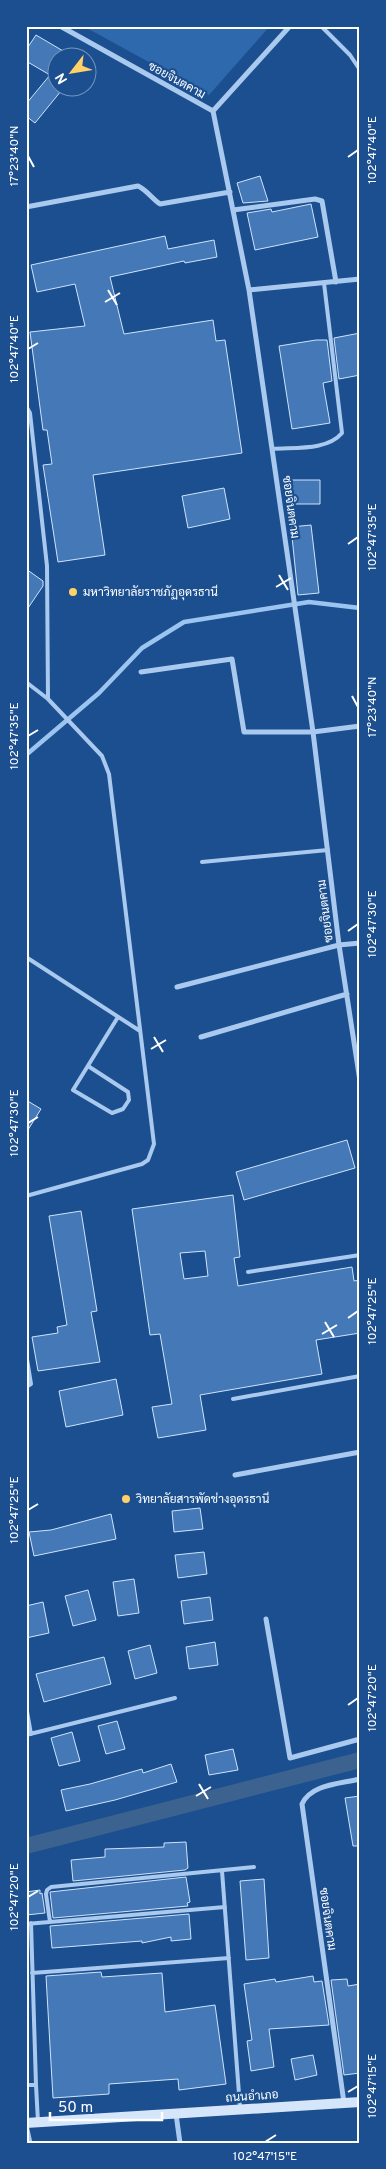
<svg xmlns="http://www.w3.org/2000/svg" width="386" height="2169" font-family="Overpass,Sarabun,sans-serif">
<rect width="100%" height="100%" fill="#1b4f8f"/>
<path fill="#2e69ad" d="M83,26H270L209,95Z"/>
<g fill="none" stroke-linecap="round" stroke-linejoin="round">
<path stroke="#9cc4f0" stroke-width="4.5" d="M26,755L99,693L142,648L184,622L309,602L360,608"/>
<path stroke="#3c6290" stroke-width="16" d="M26,1846L360,1760"/>
</g>
<path fill="#4478b7" stroke="#cfe3fa" fill-rule="evenodd" d="M36,35L75,58H58V88L61,91L35,123L26,116V104L50,75L26,61V50Z
M260,176L268,201L243,203L237,183Z
M311,204L318,237L255,250L247,213L271,209L272,212Z
M165,236L168,249L214,240L217,257L185,263L184,261L110,277L124,334L213,320L216,341L225,340L242,453L93,475L105,555L58,562L43,465L52,464L47,430H43L30,332L85,326L75,284L37,292L31,265Z
M360,333V375L339,379L334,338Z
M316,340H327L332,381L323,383L330,423L292,429L279,346Z
M288,480H320V504H288Z
M224,488L230,519L188,528L182,496Z
M311,525L319,593L298,595L291,527Z
M26,569L43,581V586L26,611Z
M26,1100L41,1109L26,1133Z
M347,1140L355,1168L244,1200L236,1172Z
M233,1195L240,1257L234,1258L238,1286L352,1267L354,1281L360,1280V1333L316,1340L322,1374L200,1395L206,1430L158,1438L152,1407L172,1404L160,1334L150,1335L132,1209ZM205,1251L208,1276L184,1279L180,1253Z
M81,1211L97,1311L91,1312L100,1362L38,1371L32,1337L58,1333L57,1327L67,1325L49,1216Z
M116,1379L123,1415L66,1427L59,1391Z
M200,1508L203,1529L174,1532L172,1511Z
M111,1514L116,1539L34,1556L29,1532L51,1530Z
M204,1552L207,1574L178,1578L175,1555Z
M134,1579L139,1613L118,1616L113,1582Z
M88,1590L96,1620L73,1626L65,1596Z
M210,1597L213,1620L184,1624L181,1601Z
M43,1602L49,1633L26,1638V1606Z
M215,1642L218,1665L189,1669L186,1647Z
M150,1645L157,1673L135,1679L128,1651Z
M104,1657L111,1684L44,1702L36,1674Z
M117,1721L125,1749L106,1754L98,1726Z
M72,1732L80,1761L59,1766L51,1738Z
M233,1749L238,1770L209,1775L205,1755Z
M171,1764L177,1782L115,1800L66,1811L61,1790L90,1784L142,1769L143,1773Z
M360,1796V1846H353L345,1798Z
M186,1842L188,1868L185,1870L73,1881L71,1860L105,1857V1849L164,1847V1843Z
M186,1877L190,1902L187,1903L188,1906L53,1918L50,1892Z
M264,1879L269,1958L246,1960L240,1881Z
M40,1890V1894L42,1893L45,1913L26,1915V1892Z
M189,1914L191,1939L171,1941V1937L142,1943V1941L52,1948L50,1926Z
M101,1972L102,1977L162,1973L165,2012L215,2005L226,2084L179,2090L178,2079L109,2084V2094L53,2098L46,1976Z
M313,1976L314,1982L322,1981L329,2025L269,2029L274,2067L251,2071L247,2041L252,2040L244,1984L275,1979L276,1982Z
M347,1979L348,1986L360,1984V2073L344,2075L331,1980Z
M313,2055L317,2075L295,2080L291,2059Z"/>
<g fill="none" stroke-linecap="round" stroke-linejoin="round">
<path stroke="#a9c9ee" stroke-width="4" d="M321,26L350,55L360,70
M26,406L30,413L47,566L48,699
M272,449C294,447 327,451 342,433L324,283
M26,682L48,699L102,756L109,774L154,1144L148,1160L142,1164L26,1196
M202,862L328,850
M26,957L140,1031
M88,1066L128,1092L129,1100L123,1109L112,1113L73,1090L118,1017
M248,1272L360,1255
M26,1353L31,1384L26,1387
M233,1399L360,1376
M26,1706L31,1734
M26,1735L175,1698
M222,1871L240,2107
M50,1922L46,1894L47,1890L51,1887L254,1867
M26,1924L225,1907
M32,1973L229,1958
M26,2085H36L31,1923
M36,2085L38,2122"/>
<path stroke="#a9c9ee" stroke-width="5" d="M60,26L213,111L249,290L313,732L339,945L360,1081
M213,111L290,26
M26,207L138,186C148,191 151,198 160,204L230,192
M233,210L315,199L322,201L336,282
M249,290L360,279
M141,672L232,659L244,732H313L360,726
M177,987L339,945L360,943
M201,1037L347,994
M235,1475L360,1452
M266,1619L290,1758L360,1739
M344,2103L302,1804C311,1784 340,1784 360,1779
M176,2114L180,2143
M26,2125L30,2143"/>
<path stroke="#d6e6fa" stroke-width="10" d="M26,2123L360,2102"/>
</g>
<path fill="none" stroke="#fff" stroke-width="2" d="M28,156L34,167M348,157L358,150M108,290L117,305M105,302L120,293M28,349L38,343M348,544L358,537M279,575L288,590M276,587L291,578M352,696L358,707M28,736L38,730M348,931L358,924M154,1037L163,1052M151,1049L166,1040M28,1123L38,1117M348,1318L358,1311M325,1322L334,1337M322,1334L337,1325M28,1510L38,1504M348,1705L358,1698M199,1784L208,1799M196,1796L211,1787M28,1897L38,1891M348,2092L358,2086M265,2142L276,2135"/>
<g fill="#ffd166" stroke="#1b4f8f" stroke-width="2">
<circle cx="73" cy="592" r="5"/>
<circle cx="126" cy="1499" r="5"/>
</g>
<g text-anchor="middle" stroke-width="4.5" stroke-linejoin="round" paint-order="stroke">
<g font-size="12" fill="#fff" stroke="#1b4f8f">
<text transform="translate(177 80) rotate(29)" y="4">ซอยจินตคาม</text>
<text transform="translate(291 507) rotate(82)" y="4">ซอยจินตคาม</text>
<text transform="translate(325 911) rotate(-97)" y="4">ซอยจินตคาม</text>
<text transform="translate(328 1919) rotate(82)" y="4">ซอยจินตคาม</text>
<text transform="translate(252 2096) rotate(-4)" y="4">ถนนอำเภอ</text>
</g>
<g font-size="12" fill="#fff" stroke="#1b4f8f" text-anchor="start">
<text x="83" y="596">มหาวิทยาลัยราชภัฏอุดรธานี</text>
<text x="136" y="1503">วิทยาลัยสารพัดช่างอุดรธานี</text>
</g>
</g>
<rect width="386" height="2169" fill="none" stroke="#1b4f8f" stroke-width="55"/>
<g transform="translate(72 72) rotate(239)"><circle r="24" fill="#1b4f8f" stroke="#7695bc"/>
<path d="M0-4L9 19L0 12L-9 19Z" fill="#ffd166"/>
<text y="-8" font-size="14" font-weight="bold" text-anchor="middle" fill="#ffffff">N</text>
</g>
<path d="M50 2112v8h112v-8" fill="none" stroke="#ffffff" stroke-width="2.5"/>
<text x="58" y="2112" font-size="15" fill="#ffffff" stroke="#1b4f8f" stroke-width="4" paint-order="stroke">50 m</text>
<rect x="28" y="28" width="330" height="2114" fill="none" stroke="#fff" stroke-width="2"/>
<g font-size="12" text-anchor="middle" fill="#fff">
<text transform="translate(372 150) rotate(-90)" y="4">102°47'40"E</text>
<text transform="translate(14 156) rotate(-90)" y="4">17°23'40"N</text>
<text transform="translate(14 349) rotate(-90)" y="4">102°47'40"E</text>
<text transform="translate(372 537) rotate(-90)" y="4">102°47'35"E</text>
<text transform="translate(372 707) rotate(-90)" y="4">17°23'40"N</text>
<text transform="translate(14 736) rotate(-90)" y="4">102°47'35"E</text>
<text transform="translate(372 924) rotate(-90)" y="4">102°47'30"E</text>
<text transform="translate(14 1123) rotate(-90)" y="4">102°47'30"E</text>
<text transform="translate(372 1311) rotate(-90)" y="4">102°47'25"E</text>
<text transform="translate(14 1510) rotate(-90)" y="4">102°47'25"E</text>
<text transform="translate(372 1698) rotate(-90)" y="4">102°47'20"E</text>
<text transform="translate(14 1897) rotate(-90)" y="4">102°47'20"E</text>
<text transform="translate(372 2086) rotate(-90)" y="4">102°47'15"E</text>
<text x="265" y="2160">102°47'15"E</text>
</g>
</svg>
